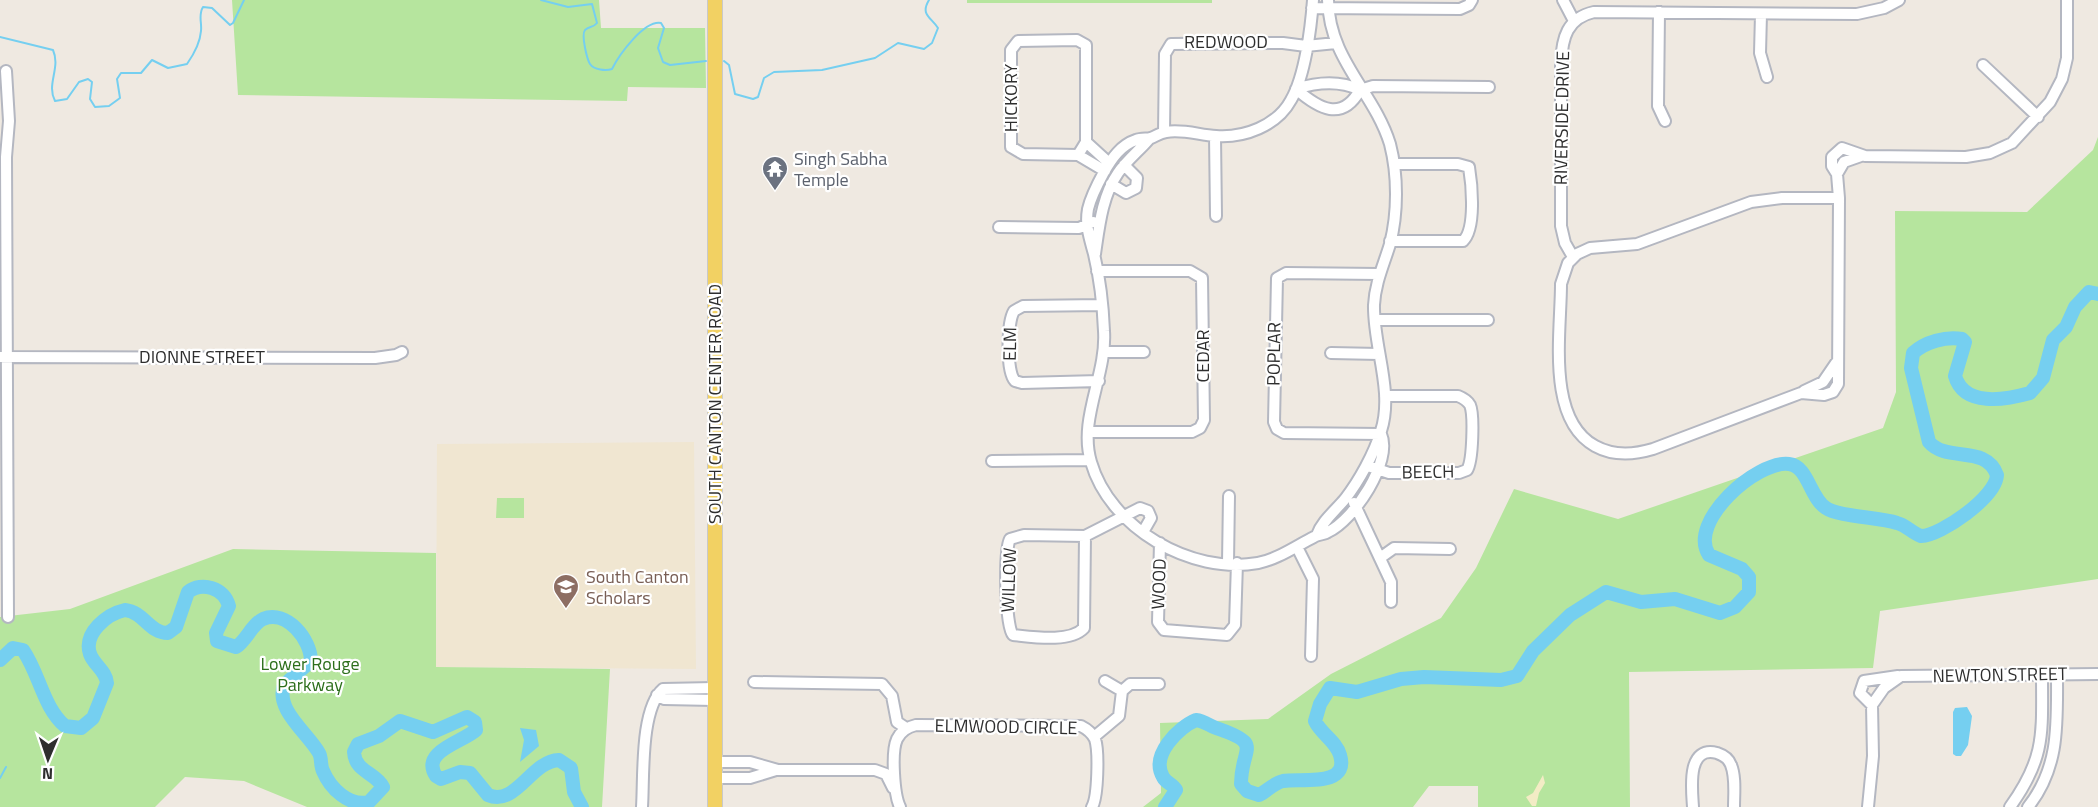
<svg xmlns="http://www.w3.org/2000/svg" width="2098" height="807" font-family="'Titillium Web',sans-serif">
<rect width="100%" height="100%" fill="#efe9e1"/>
<path fill="#f0e6d1" d="M694,442L696,669L436,667L437,444Z"/>
<path fill="#b6e59e" d="M232,0H599L601,28H705L706,88L628,87L627,101L238,95Z
M967,0H1212V3H967Z
M2098,137V579L1880,611L1873,668L1629,672L1630,807H1478V786H1429L1413,807H1143L1161,793L1160,723L1268,719L1331,674L1441,618L1476,568L1514,489L1618,519L1883,428L1896,392L1895,211L2027,212L2093,150Z
M497,498H524V518H496Z
M233,549L436,553V667L610,669L602,807H307L244,781L185,777L155,807H0V617L70,609Z"/>
<path fill="#f3ecc5" d="M1543,775L1545,783L1539,793L1536,806H1532L1526,797L1533,793Z"/>
<path fill="#75cff0" d="M1967,707L1972,716L1968,745L1961,756H1956L1953,754V712L1955,708Z
M520,728L536,730L539,746L520,762L524,740Z"/>
<g fill="none" stroke-linecap="round" stroke-linejoin="round">
<path stroke="#75cff0" stroke-width="2" d="M541,0L568,7L592,4L597,23C593,28 589,26 585,30C581,35 587,59 590,64C594,70 606,71 612,69C619,55 644,20 661,23L664,28L658,48L663,62L670,65L706,61
M0,37L53,50C61,68 46,84 55,101L67,99L79,82L88,79L92,82L90,99L95,107L109,106L120,98L117,79L121,73H141L152,60L168,68L187,64C194,54 200,44 201,31C202,22 198,15 203,7L212,8L230,25L233,23L244,0
M724,61L729,65L735,94L753,99L758,97L764,78L774,72L822,70L875,58L898,43L924,49L932,43L938,28C931,17 920,15 929,0
M0,778L6,767"/>
<path stroke="#75cff0" stroke-width="14" d="M0,660L13,648L23,650C40,675 43,707 65,726L81,728L93,718L107,683C106,671 94,665 90,654C83,633 107,614 125,610C144,612 149,633 168,633L176,627L188,592C202,581 224,588 229,606L216,633L217,641L236,647C246,641 252,624 263,619C287,609 311,640 311,661L284,685C275,710 308,733 319,753C322,758 320,765 323,771C330,788 349,807 369,802L383,787C375,772 355,772 354,752L358,744L379,736L400,721L433,732L467,717L475,722L476,730C463,742 420,751 436,776L441,779L460,772L470,773L488,795C516,807 531,761 559,760L571,768L574,792L582,807
M1165,807L1176,790C1173,784 1166,783 1163,777C1150,755 1179,727 1196,720C1205,721 1211,727 1219,729C1264,745 1241,747 1241,784L1247,791L1259,795C1267,791 1274,783 1283,781C1300,778 1350,788 1340,755C1336,741 1321,734 1315,721L1320,704L1330,688L1357,692L1401,679L1424,677L1501,680L1517,676L1533,651L1570,615L1606,592L1641,602L1675,599L1720,613L1735,607L1749,592V577L1742,569L1709,555C1687,522 1757,460 1789,464C1808,466 1810,498 1826,508C1839,517 1879,517 1897,523C1906,525 1912,533 1921,536C1942,535 1996,497 1997,475C1986,444 1947,463 1929,442L1911,368L1913,353C1925,342 1946,336 1962,339L1965,342L1955,376C1964,407 2005,400 2030,393L2043,378L2053,340L2066,327L2075,307L2089,292L2098,294"/>
<defs>
<path id="minor" d="M1313,0C1311,28 1305,76 1291,100C1277,126 1244,138 1216,136C1199,135 1183,129 1166,132C1160,133 1156,136 1151,138C1147,139 1141,138 1136,140C1121,145 1112,158 1104,172C1098,183 1091,196 1088,209C1085,226 1090,239 1094,254C1100,279 1103,306 1104,331C1107,375 1078,419 1091,462C1110,528 1191,575 1258,563C1278,559 1296,546 1314,537C1318,534 1324,535 1328,532C1354,520 1393,461 1381,434
M1563,0L1574,21
M1312,8L1460,9L1469,5L1472,0
M1659,12L1658,106L1665,121
M1761,14L1760,53L1767,77
M1983,65L2038,117
M6,71L9,121L6,157L8,617
M1296,89C1319,109 1342,122 1360,90
M1296,89C1318,82 1339,80 1360,90
M1360,90L1373,86L1489,87
M1164,132L1165,54L1171,44L1283,43L1306,46L1336,43
M1215,136L1216,216
M1086,142L1078,155L1023,154L1011,147V50L1018,41L1077,40L1086,45V142L1109,163
M1078,155L1105,171
M1837,174L1832,166V157L1842,148L1865,156L1966,157L1990,153L2012,143L2050,102L2062,79L2067,58V0
M1111,184L1126,193L1136,188L1137,178L1124,165
M1839,198H1782L1751,202L1637,244L1590,248L1577,254L1568,263L1561,284C1561,333 1546,419 1595,446C1613,456 1633,455 1653,449L1801,393L1824,395L1833,392L1838,384L1839,198L1837,174L1844,162L1861,156
M999,227L1079,228L1093,222
M1390,241H1463C1476,229 1472,185 1469,167L1458,164H1394
M1095,254C1099,227 1102,196 1118,173C1127,160 1140,150 1150,138
M1573,257L1565,243L1561,226V63C1562,38 1567,18 1594,12L1857,14L1884,8L1899,0
M1379,274L1286,273L1277,278L1274,422L1277,429L1284,433L1381,434
M1375,320H1488
M1104,352H1144
M1331,353L1379,354
M0,357L375,358L396,355L402,352
M1099,381L1022,383L1015,381C1006,372 1007,322 1014,311L1023,306L1102,305
M1804,391L1823,382L1836,363
M1088,432H1192L1200,428L1204,420L1202,278L1190,271H1097
M992,461L1090,460
M1371,467L1389,473H1459L1467,470C1473,461 1474,414 1470,405C1467,400 1463,398 1458,396H1385
M1354,503L1391,582V602
M1317,535C1322,521 1335,511 1345,499C1359,481 1374,454 1381,431C1394,391 1373,346 1374,305C1375,283 1384,264 1390,244C1398,213 1398,175 1390,144C1374,92 1329,60 1328,0
M1085,536L1084,628C1070,643 1033,637 1013,635C1005,625 1004,550 1010,539L1024,535L1085,536L1140,508L1148,511L1151,518L1143,532
M1160,543L1158,622L1164,630L1227,635L1235,625L1237,563
M1297,547L1313,579L1311,656
M1380,558L1394,548L1450,549
M1228,563L1229,496
M1105,681L1122,691
M754,682L882,684L892,696L897,722L906,728
M1122,691L1130,684H1159
M657,695L664,699L714,700
M1872,705L1860,693L1864,681L1898,676
M1094,737L1119,716L1122,691
M715,762H750L778,770H875L886,774L893,788
M715,778H750L776,770
M642,807C644,777 640,709 663,689L714,688
M900,807C894,795 891,752 897,739C901,731 907,727 916,725L1081,726C1087,729 1092,733 1095,739C1099,751 1098,797 1092,807
M1693,807C1692,790 1686,745 1717,753C1723,755 1729,759 1731,765C1736,777 1734,794 1734,807
M1868,807L1873,756L1872,705L1884,688L1901,676L2098,674
M2010,807C2046,757 2042,733 2042,674
M2028,807C2060,767 2057,723 2057,674"/>
<path id="major" d="M715,807V0"/>
</defs>
<use href="#minor" stroke="#b4b7c1" stroke-width="14"/>
<use href="#major" stroke="#c9c9c9" stroke-width="16"/>
<use href="#minor" stroke="#fff" stroke-width="10"/>
<use href="#major" stroke="#f2d163" stroke-width="14"/>
</g>
<defs>
<symbol id="temple-pin" viewBox="-11 -11 22 30"><path d="M0 17L-7.5 6A9.5 9.5 0 1 1 7.5 6Z" fill="#6b7280" stroke="#fff"/><path d="M0-6L5-2H3V0L6.5 2.5H4V6H1.5V3h-3V6H-4V2.5H-6.5L-3 0V-2H-5Z" fill="#fff"/></symbol>
<symbol id="school-pin" viewBox="-11 -11 22 30"><path d="M0 17L-7.5 6A9.5 9.5 0 1 1 7.5 6Z" fill="#8d6e63" stroke="#fff"/><path d="M0-5L7-2L0 1L-7-2ZM-4 1L0 2.5L4 1V4Q0 6-4 4Z" fill="#fff"/></symbol>
</defs>
<g fill-rule="evenodd">
<use href="#temple-pin" x="760" y="154" width="30" height="40"/>
<use href="#school-pin" x="551" y="572" width="30" height="40"/>
</g>
<g text-anchor="middle" stroke-width="4.5" stroke-linejoin="round" paint-order="stroke">
<g font-size="18" fill="#2e2e2e" stroke="#fff">
<text x="1226" y="48">REDWOOD</text>
<text transform="translate(1011 98) rotate(-90)" y="6">HICKORY</text>
<text transform="translate(1562 118) rotate(-89)" y="6">RIVERSIDE DRIVE</text>
<text transform="translate(1010 344) rotate(-89)" y="6">ELM</text>
<text transform="translate(1274 354) rotate(-89)" y="6">POPLAR</text>
<text transform="translate(1203 356) rotate(-90)" y="6">CEDAR</text>
<text x="202" y="363">DIONNE STREET</text>
<text transform="translate(715 404) rotate(-90)" y="6">SOUTH CANTON CENTER ROAD</text>
<text transform="translate(1428 472) rotate(-1)" y="6">BEECH</text>
<text transform="translate(1009 580) rotate(-88)" y="6">WILLOW</text>
<text transform="translate(1159 584) rotate(-88)" y="6">WOOD</text>
<text transform="translate(2000 675) rotate(-1)" y="6">NEWTON STREET</text>
<text transform="translate(1006 727) rotate(1)" y="6">ELMWOOD CIRCLE</text>
</g>
<g font-size="18" fill="#5b616d" stroke="#fff" text-anchor="start">
<text x="794" y="165">Singh Sabha<tspan x="794" dy="21">Temple</tspan></text>
</g>
<g font-size="18" fill="#785e54" stroke="#fff" text-anchor="start">
<text x="586" y="583">South Canton<tspan x="586" dy="21">Scholars</tspan></text>
</g>
<g font-size="18" fill="#2c6e1b" stroke="#fff">
<text x="310" y="670">Lower Rouge<tspan x="310" dy="21">Parkway</tspan></text>
</g>
</g>
<g transform="translate(48 759) rotate(182)" stroke="#ffffff" stroke-width="4.5" paint-order="stroke">
<path d="M0-4.5L10 22L0 15L-10 22Z" fill="#2e2e2e"/>
<text y="-9" font-size="16" font-weight="bold" text-anchor="middle" fill="#2e2e2e">N</text>
</g>
</svg>
